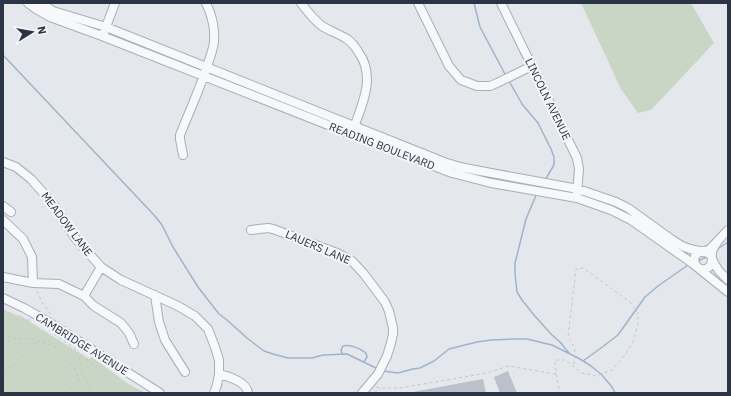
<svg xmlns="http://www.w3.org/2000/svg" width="731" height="396" font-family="'IBM Plex Sans',sans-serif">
<rect width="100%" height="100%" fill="#e4e7ec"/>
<path fill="#c9d6c5" d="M581,3H691L714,43L651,110L638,113L621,89Z
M3,309L18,316L19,315L89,359L92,357L127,383L145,393H3Z"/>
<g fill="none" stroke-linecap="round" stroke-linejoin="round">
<path stroke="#9fb4cc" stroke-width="1.5" d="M474,3L480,27L506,76
M3,55L154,215L162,225L173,247L198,287L219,314L227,320L247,338L256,345L264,351L273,354L288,358H312L323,355L347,354L378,369
M509,81L522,104L538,123L551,149L554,157V165L545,180
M537,193L526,219L515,263V273L517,292L522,300L534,315L551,334L560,342L569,353
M716,250L728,242
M697,261L707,257
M342,354L341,350L343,346C351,344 359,348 366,353L367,357L364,362
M583,361L601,348L618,335L645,297L658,286L688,265
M383,371L398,373L413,369L420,368L434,361L449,349L477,342L491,340L514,339H527L552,345L580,359L591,366L602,375L612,387L615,393"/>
</g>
<path fill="#bbc0ca" d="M508,371L517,393H500L494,377Z
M483,379L486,393H413V392Z"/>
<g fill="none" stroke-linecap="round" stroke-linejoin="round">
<defs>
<path id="minor" d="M28,3L36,9L50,17L102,36L351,134L452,173L491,183L577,198L611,210L631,220L692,263L728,292
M40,3L53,11L106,27L444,162L460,167L475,170L578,189L616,202L628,208L671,239L682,246L690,249L708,253L711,256L714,263L719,271L728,280
M301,3C307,11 314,20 322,26C330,31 339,34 347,39C352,42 356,48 359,53C376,77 362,105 353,130
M418,3L449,66L461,80L477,86H490L497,83L532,66
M501,3L577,158L579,169L577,194
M104,32L115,3
M183,155L180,139V135C189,112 200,89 207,66C210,58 213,50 214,42C215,28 212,15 206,3
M3,162L16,167L31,179L53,204L76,239L101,267L121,280L178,306L195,316L208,329L215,347L219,360V374L217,385L214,393
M3,206L11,212
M3,220L23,239L32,257L33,283
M251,230L268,228L273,229L337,253L352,261L364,274L385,302L389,311L393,328V334L391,343L387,356L378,374L362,393
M718,241C716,244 713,248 712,252C711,257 714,263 709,267C700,275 688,260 698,253C702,251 707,251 710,249L728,230
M3,277L33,283L59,284L84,296L94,306L121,323L129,333L134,344
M155,295L159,322L165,340L185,372
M84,296L101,267
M3,298L24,308L47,321L160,393
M219,374C228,376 247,382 248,393"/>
</defs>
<use href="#minor" stroke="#a9aeb7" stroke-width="10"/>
<path stroke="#c2c5cb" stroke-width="1" stroke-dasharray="3 3" stroke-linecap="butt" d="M37,291L42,302L52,316
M3,320H30L32,321
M3,332L6,335L11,338L31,339L54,346L62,352L67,361L75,369L79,380C76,385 70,389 65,393
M54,334L73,347L80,355C77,365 87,384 93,393
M3,347L11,338
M81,355L127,393
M75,369L80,364
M3,371L13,366L37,342
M556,374L560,393
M376,387L382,388H400L487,373L508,366L556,374L555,360H565L582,373L596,376L612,370L625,355L633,342L638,324V313L630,302L583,268L576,269L568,337L575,349L574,367
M375,393L376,391L381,389"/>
<use href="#minor" stroke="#f7f8fa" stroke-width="8"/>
</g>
<g text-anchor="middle" stroke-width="4" stroke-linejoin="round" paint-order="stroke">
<g font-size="11" fill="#2b3445" stroke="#f4f6f9">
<text transform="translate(548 99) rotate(64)" y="4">LINCOLN AVENUE</text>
<text transform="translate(382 146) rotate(21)" y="4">READING BOULEVARD</text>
<text transform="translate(67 224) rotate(53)" y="4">MEADOW LANE</text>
<text transform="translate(318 247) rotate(23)" y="4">LAUERS LANE</text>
<text transform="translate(82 344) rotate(32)" y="4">CAMBRIDGE AVENUE</text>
</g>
</g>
<rect width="731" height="396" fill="none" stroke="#2b3445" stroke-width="8"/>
<g transform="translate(32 32) rotate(79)" stroke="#f4f6f9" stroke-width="3" paint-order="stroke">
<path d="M0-3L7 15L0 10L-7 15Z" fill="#2b3445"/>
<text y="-6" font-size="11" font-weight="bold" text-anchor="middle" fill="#2b3445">N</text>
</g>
</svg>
